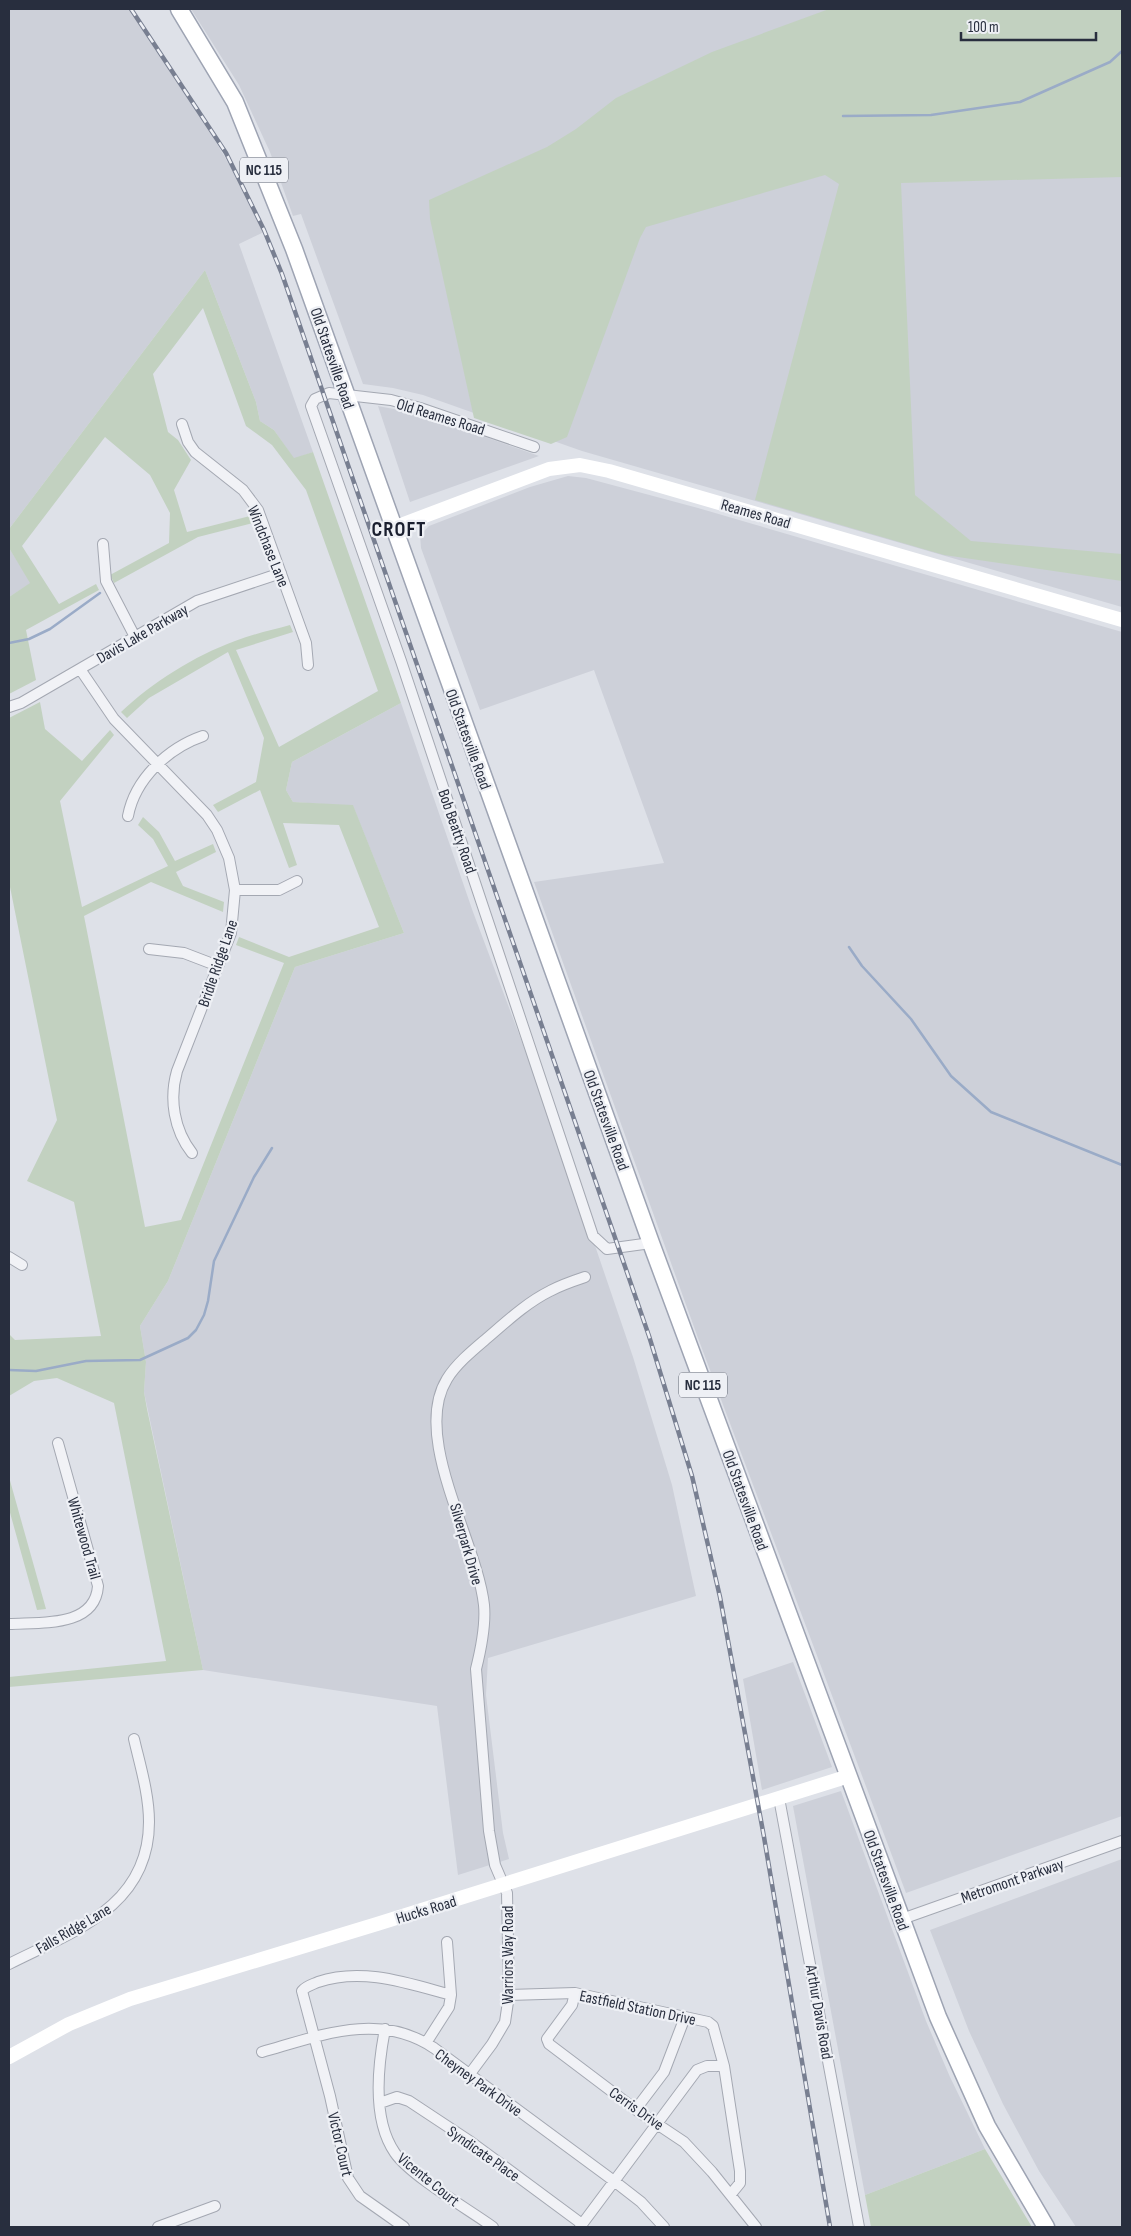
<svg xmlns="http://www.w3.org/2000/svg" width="1131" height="2236" font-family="'Sofia Sans Condensed',sans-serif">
<rect width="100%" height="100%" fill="#dee1e8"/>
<path fill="#cdd0d9" d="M9,9H130L204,122L239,181L264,232L239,244L313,452L294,459L274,430L260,421L256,402L205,270L9,529Z
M191,9H1122V607L582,451L423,395L393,388L363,384L301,214L293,216L270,152L239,85Z
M378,406L420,414L539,456L410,502Z
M568,476L586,478L698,508L1122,632V1816L906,1893L698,1338L534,882L664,863L594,670L480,710L421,548L420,535L429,526L530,487Z
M9,548L31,583L9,597Z
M401,703L473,912L560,1143L633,1357L672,1485L696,1596L488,1658L486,1695L503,1833L509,1859L458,1875L437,1706L203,1670L144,1392L146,1362L140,1326L168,1281L295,967L404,933L353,806L293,802L286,790L292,762Z
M793,1662L832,1767L762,1790L743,1679Z
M841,1791L926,2021L950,2077L985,2149L865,2195L793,1806Z
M1122,1859V2227H1076L1039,2171L1003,2104L969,2031L930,1930Z"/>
<path fill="#c2d1c0" d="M829,9H1122V177L901,183L915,495L971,541L1122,554V581L944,555L755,500L839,184L825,175L646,227L640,238L567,437L551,444L474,418L430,219L429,200L547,147L576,129L616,98L712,52Z
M205,270L256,402L260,421L274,430L294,458L313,452L401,703L292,762L286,790L293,802L353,805L404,933L295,967L168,1281L140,1326L146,1362L144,1392L147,1409L203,1670L9,1687V1677L166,1661L114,1403L57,1378L34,1381L9,1396V1334L15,1340L101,1336L74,1202L27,1181L57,1120L9,882V718L40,702L45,729L82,761L110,730L114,735L60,801L82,907L168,866L153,839L138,825L143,817L159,832L175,861L213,844L216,852L176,872L183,886L224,902L223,912L151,882L84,916L145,1227L181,1220L284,963L236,945L239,937L289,957L379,927L339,825L283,823L297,865L289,868L260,790L218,812L213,805L256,782L264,738L228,652L149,698L127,718L121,712C153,682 194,656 235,641C253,634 272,630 290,625L293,632L236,650L279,747L378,691L306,490L272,445L246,426L203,308L153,374L168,432L178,440L191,460L174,490L187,532L250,516L253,523L198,537L114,583L110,575L169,543L170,513L150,475L105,437L22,546L59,604L96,584L99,590L26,630L36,680L9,694V597L30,583L9,548V529Z
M9,1477L46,1609L37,1610L9,1509Z
M985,2149L1032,2227H871L865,2195Z"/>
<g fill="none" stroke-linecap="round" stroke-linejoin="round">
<path stroke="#9aabc7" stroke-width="2.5" d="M843,116L931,115L1020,102L1110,62L1122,51
M9,643L29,639L50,629L100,593
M849,947L862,966L911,1019L951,1076L991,1112L1122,1165
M9,1370L36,1371L86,1361L140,1360L188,1338L196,1330L204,1315L208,1301L214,1261L254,1177L272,1148"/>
<defs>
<path id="street" d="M182,424L188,442L195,452L243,490L258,510L306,643L308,665
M534,447L420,408L391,400L329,393L315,399L311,406L401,661L593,1236L607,1249L651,1243
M103,544L106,581L135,637
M80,669L114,719L207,815L217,830L229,858L235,890L231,933L177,1071C169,1099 174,1130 192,1153
M9,707L21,703L197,601L281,573
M128,816C135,779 168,748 203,736
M235,890H279L297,881
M149,949L184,953L218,966
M9,1257L22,1265
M9,1624C40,1622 95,1628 98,1586L58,1443
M779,1798L859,2227
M902,1919L1122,1841
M9,1964C72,1932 149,1907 149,1822C149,1794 140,1765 134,1739
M575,1993L572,2005L547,2039L549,2044L639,2112L684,2142L712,2172L756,2227
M509,1995L575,1993L708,2022L713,2026L724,2066L740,2171V2183L731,2194
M385,2029C378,2065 372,2120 395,2153C411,2176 468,2209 493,2227
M426,2043L449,2007L451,1995L447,1942
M262,2052C319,2036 379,2011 434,2048L614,2181L641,2202L664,2227
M469,2075L492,2044L505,2022L509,1995L507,1893L495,1865L489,1831L476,1669C481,1649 486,1626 484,1605C477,1541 411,1437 447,1379C456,1364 473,1350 486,1339C506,1322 526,1303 550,1291C561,1285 573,1281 585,1277
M380,2103L397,2097L409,2101L471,2142L582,2224
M636,2109L664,2072L685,2017
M158,2227L215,2206
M404,2227L360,2196L348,2178L330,2096L302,1991C306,1986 311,1985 318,1982C362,1967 407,1983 451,1995
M580,2227L697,2070L707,2066H724"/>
<path id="primary" d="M179,9L235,102L294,249L651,1243L938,2017L987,2126L1046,2227"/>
</defs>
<use href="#street" stroke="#a4a8b2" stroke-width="12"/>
<use href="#primary" stroke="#9ea4b3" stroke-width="19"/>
<use href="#street" stroke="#f1f2f6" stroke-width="10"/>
<path stroke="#fff" stroke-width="14" d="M393,528L549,469L580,465L609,471L1122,620
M9,2057L69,2024L130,1999L377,1924L849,1776"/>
<use href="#primary" stroke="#fff" stroke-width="16"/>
<defs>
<path id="rail" d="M131,9L226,153L264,230L282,274L649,1336L692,1476L720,1597L764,1837L830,2227"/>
</defs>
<use href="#rail" stroke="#787f91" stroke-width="4.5"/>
<use href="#rail" stroke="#eef0f5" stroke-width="2.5" stroke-dasharray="8" stroke-linecap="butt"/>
</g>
<g text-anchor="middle" stroke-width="4.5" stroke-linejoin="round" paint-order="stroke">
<g fill="#eef0f5" stroke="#636875" stroke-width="1">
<rect x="240" y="157.5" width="48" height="25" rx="4"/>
<rect x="679" y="1372.5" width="48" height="25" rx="4"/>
</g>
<g font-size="15" font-weight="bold" fill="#282e3e">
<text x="264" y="175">NC 115</text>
<text x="703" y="1390">NC 115</text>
</g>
<g font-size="16" fill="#282e3e" stroke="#eef0f5">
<text transform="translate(333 358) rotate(71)" y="6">Old Statesville Road</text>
<text transform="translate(441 416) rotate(17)" y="6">Old Reames Road</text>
<text transform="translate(756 513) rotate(16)" y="6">Reames Road</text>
<text transform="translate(269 546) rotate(68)" y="6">Windchase Lane</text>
<text transform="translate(142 633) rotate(-30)" y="6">Davis Lake Parkway</text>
<text transform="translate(469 739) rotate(70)" y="6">Old Statesville Road</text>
<text transform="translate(458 831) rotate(71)" y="6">Bob Beatty Road</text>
<text transform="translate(217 963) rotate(-71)" y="6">Bridle Ridge Lane</text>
<text transform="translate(607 1120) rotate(70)" y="6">Old Statesville Road</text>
<text transform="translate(746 1500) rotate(70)" y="6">Old Statesville Road</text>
<text transform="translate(85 1538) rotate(74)" y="6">Whitewood Trail</text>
<text transform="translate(467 1544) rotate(74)" y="6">Silverpark Drive</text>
<text transform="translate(887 1880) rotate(70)" y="6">Old Statesville Road</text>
<text transform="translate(1012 1880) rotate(-19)" y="6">Metromont Parkway</text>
<text transform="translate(426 1909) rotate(-17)" y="6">Hucks Road</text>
<text transform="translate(73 1928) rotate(-30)" y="6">Falls Ridge Lane</text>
<text transform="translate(507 1955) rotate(-90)" y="6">Warriors Way Road</text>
<text transform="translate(638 2007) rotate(12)" y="6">Eastfield Station Drive</text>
<text transform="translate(820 2012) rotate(80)" y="6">Arthur Davis Road</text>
<text transform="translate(479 2082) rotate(36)" y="6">Cheyney Park Drive</text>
<text transform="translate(637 2108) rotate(35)" y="6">Cerris Drive</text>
<text transform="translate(341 2144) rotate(77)" y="6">Victor Court</text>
<text transform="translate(484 2153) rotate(35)" y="6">Syndicate Place</text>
<text transform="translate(429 2179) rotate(39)" y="6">Vicente Court</text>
</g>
<g font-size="21" font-weight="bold" letter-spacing="1" fill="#1a1f2f" stroke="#eef0f5">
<text x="399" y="536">CROFT</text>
</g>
</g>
<rect width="1131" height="2236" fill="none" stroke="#282e3e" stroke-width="20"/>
<path d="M961 32v8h135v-8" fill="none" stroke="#282e3e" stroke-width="2.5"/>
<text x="968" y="32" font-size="15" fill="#282e3e" stroke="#eef0f5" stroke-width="4" paint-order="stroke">100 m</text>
</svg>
